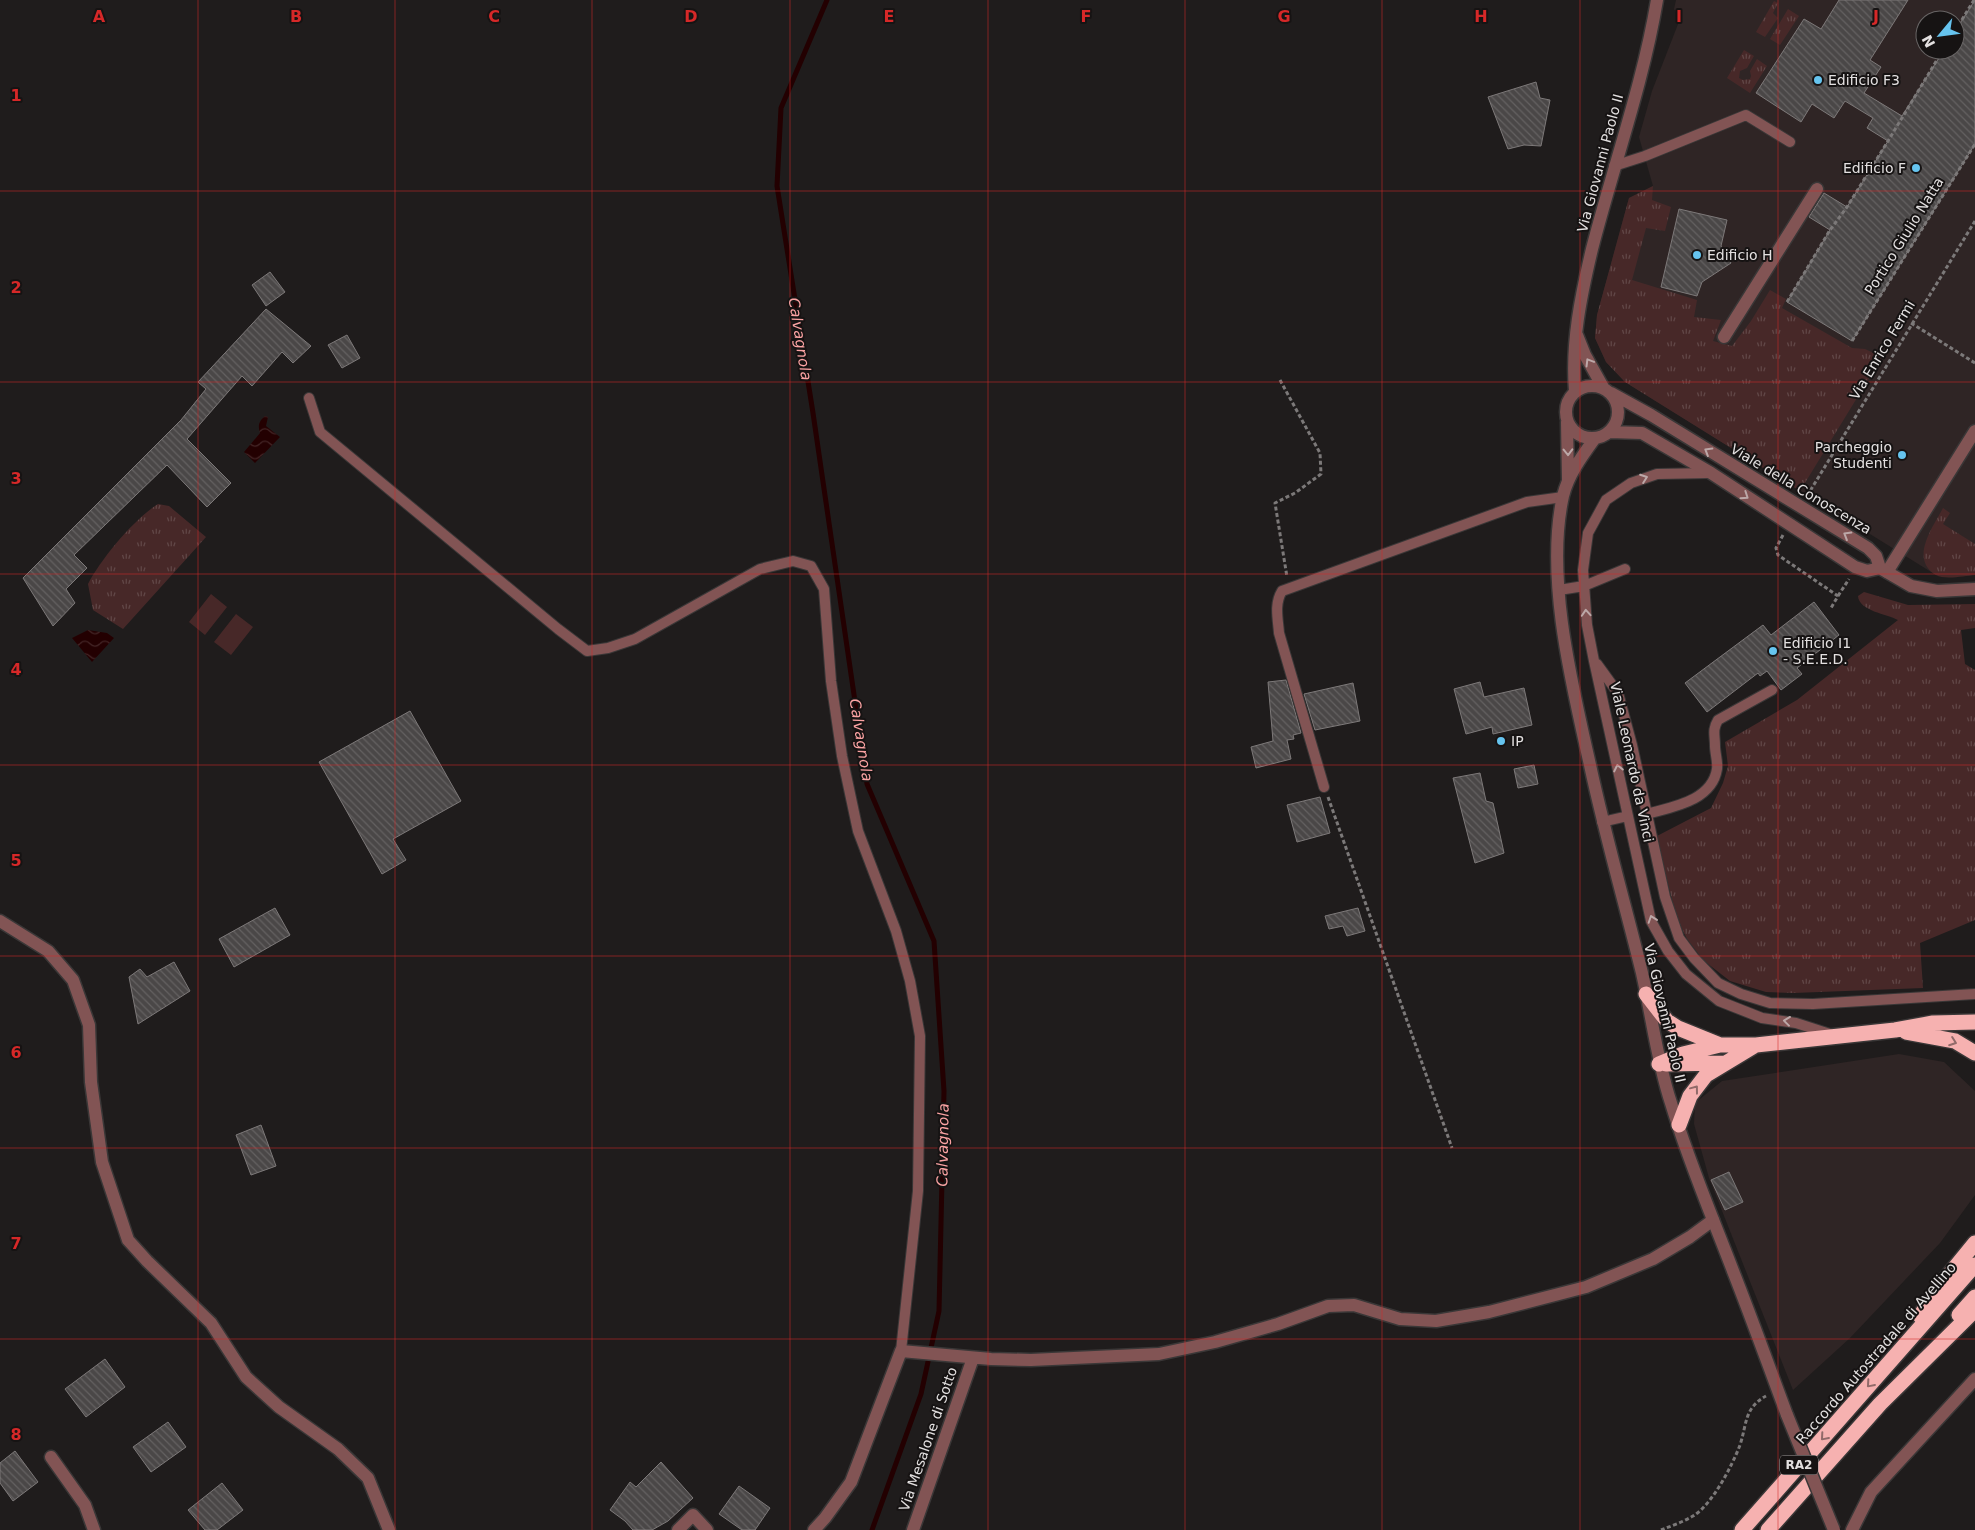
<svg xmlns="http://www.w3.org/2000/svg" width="1975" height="1530" font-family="'DejaVu Sans',sans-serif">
<defs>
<pattern id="grass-tufts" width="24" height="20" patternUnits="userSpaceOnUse" patternTransform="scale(1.25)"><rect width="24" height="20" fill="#472828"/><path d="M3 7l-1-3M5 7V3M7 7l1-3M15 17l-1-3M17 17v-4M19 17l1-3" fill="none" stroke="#614747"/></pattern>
<pattern id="water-waves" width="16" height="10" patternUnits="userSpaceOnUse" patternTransform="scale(1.25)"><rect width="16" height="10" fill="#230001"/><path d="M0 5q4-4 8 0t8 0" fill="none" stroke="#432526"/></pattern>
<pattern id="building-back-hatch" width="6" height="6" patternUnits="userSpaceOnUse" patternTransform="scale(1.25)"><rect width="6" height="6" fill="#4a4747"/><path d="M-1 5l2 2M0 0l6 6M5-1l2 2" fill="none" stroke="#646161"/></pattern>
</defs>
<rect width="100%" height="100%" fill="#1f1c1c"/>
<path fill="#2f2525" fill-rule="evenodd" d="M1676,0H1975V574L1936,575L1625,382L1606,362L1595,338L1597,315L1629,198L1653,186L1639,137L1652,91L1680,19L1674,9ZM1925,20H1955V50H1925Z
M1899,1054L1944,1062L1975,1091V1195L1940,1243L1850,1338L1793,1390L1709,1178L1694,1124L1695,1103L1722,1081Z"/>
<path fill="url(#grass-tufts)" d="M1774,1L1778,3L1773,13L1778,18L1765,37L1756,32Z
M1788,9L1799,16L1780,45L1770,39Z
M1744,50L1754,56L1747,68L1740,71L1739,78L1743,80L1750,79L1751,76L1750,71L1757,59L1767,66L1750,93L1727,78Z
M1653,186L1652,200L1671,207L1665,231L1646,228L1632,280L1697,300L1694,317L1721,320L1713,341L1732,346L1751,321L1770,290L1786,299L1782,308L1852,348L1865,349L1882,357L1800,491L1625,382L1606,362L1595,338L1597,315L1629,198Z
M158,504L169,506L206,537L123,629L93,610L88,584C101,559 134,519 158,504Z
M1943,508L1950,513L1943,524L1975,544V575C1964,576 1945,580 1936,575C1909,559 1933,527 1943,508Z
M1864,592L1908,605L1975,604V628L1961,630L1965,664L1975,670V920L1920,943L1923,988L1793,993L1766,992L1730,981L1703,960L1687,939L1677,919L1664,869L1657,836L1711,808L1723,783L1728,766L1725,742L1797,700L1898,620C1887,614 1859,611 1858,596Z"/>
<path fill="#472828" d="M211,594L227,607L205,635L189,622Z
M236,614L253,627L231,655L214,642Z"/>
<path fill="url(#water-waves)" d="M265,416L268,417L266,426L280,437L255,463L244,452L260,433C258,426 258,422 265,416Z
M88,630L107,633L114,638L92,662L72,638Z"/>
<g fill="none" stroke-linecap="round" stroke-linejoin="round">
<path stroke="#230001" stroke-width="5" d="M827,0L781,108L777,186L813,413L867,784L934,941L944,1091L939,1311L921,1394L872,1530"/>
</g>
<path fill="url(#building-back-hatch)" stroke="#7d7979" d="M1839,0H1908L1870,60L1881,67L1864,93L1902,116L1944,50H1955V31L1975,0V144L1852,341L1787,302L1830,230L1809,217L1824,193L1847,207L1888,141L1867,128L1873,118L1845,101L1834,118L1812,104L1801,122L1756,93L1804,19L1821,29Z
M1536,82L1540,98L1550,100L1541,146L1524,145L1508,149L1488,97Z
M1679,209L1727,220L1721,246L1731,263L1702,282L1697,296L1661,287Z
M270,272L285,292L266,306L252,285Z
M266,309L311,346L293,363L282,352L252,386L242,376L187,439L231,483L207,507L167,465L74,555L87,568L66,589L75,603L53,626L23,578L181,420L206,389L198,382Z
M347,335L360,358L342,368L328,345Z
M1814,602L1839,635L1797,668L1802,674L1781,690L1767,671L1760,676L1758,673L1707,712L1685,683L1763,625L1771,635Z
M1286,680L1301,733L1293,735L1294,739L1287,740L1291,759L1256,768L1251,747L1273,741L1268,682Z
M1480,682L1484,697L1524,688L1532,725L1493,734L1492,727L1466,734L1454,689Z
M1353,683L1360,721L1315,730L1304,694Z
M410,711L461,801L393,839L406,860L382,874L319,762Z
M1534,765L1538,784L1518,788L1514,769Z
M1480,773L1486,801L1493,803L1504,853L1475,863L1453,778Z
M1320,797L1330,833L1297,842L1287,805Z
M275,908L290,935L234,967L219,939Z
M1358,908L1365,931L1347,936L1343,926L1329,929L1325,916Z
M174,962L190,991L138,1024L129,977L140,969L147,977Z
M261,1125L276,1166L251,1175L236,1135Z
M1729,1172L1743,1202L1725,1210L1711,1180Z
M105,1359L125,1387L86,1417L65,1389Z
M168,1422L186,1447L151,1472L133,1447Z
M15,1451L38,1482L13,1501L0,1483V1463Z
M661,1462L693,1498L668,1521L652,1530H633L625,1521L610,1510L630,1482L636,1487Z
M222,1483L243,1510L217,1530H205L188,1510Z
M739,1486L770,1508L755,1530H742L719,1514Z"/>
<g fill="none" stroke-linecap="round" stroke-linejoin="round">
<defs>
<path id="service" d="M1614,166L1645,156L1746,115L1790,142
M309,398L320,432L558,629L587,651L608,648L635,639L760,569L793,561L811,566L824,589L831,681L842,756L858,831L896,931L910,981L920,1036L918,1191L901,1351
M1711,473L1657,474L1631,483L1606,500L1588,533L1583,570L1587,625L1594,661L1651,921L1668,951L1686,974L1719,1001L1762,1018L1796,1023L1833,1035
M1559,590L1584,586L1625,569
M1597,664L1618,693L1632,745L1665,897L1679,938L1694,958L1718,983L1741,994L1770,1003L1813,1004L1975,994
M1324,787L1279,633C1278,619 1274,604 1282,591L1527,502L1563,497
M1647,814C1672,807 1712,801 1717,769C1718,762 1715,753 1715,746C1715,735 1712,730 1718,720L1772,690
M1602,822L1628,816"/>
<path id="pedestrian" d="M1724,337L1817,189"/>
<path id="minor" d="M1887,572L1975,431
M0,921L48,951L73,980L89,1025L91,1082L102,1162L128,1240L147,1261L211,1323L246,1377L279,1407L338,1449L368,1478L389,1530
M51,1457L85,1505L94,1530
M678,1530L693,1515L707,1530
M814,1530L825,1518L851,1482L901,1351L991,1359L1031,1360L1159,1354L1215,1342L1278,1324L1328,1306L1354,1305L1400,1319L1436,1321L1489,1312L1586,1287L1653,1259L1690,1237L1713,1220
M913,1530L973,1358
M1852,1530L1871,1492L1975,1379"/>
<path id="tertiary" d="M1577,335L1585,355L1604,389
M1566 412a26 26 0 1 1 52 0a26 26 0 1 1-52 0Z
M1575,391C1571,343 1581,295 1592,249C1613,167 1643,84 1657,0
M1611,393L1651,415L1868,548L1876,556L1880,568
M1567,422L1568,480
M1609,432L1642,433L1711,473L1855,567L1867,571L1880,568
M1595,438C1582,456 1568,475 1563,496C1545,577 1572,685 1590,765C1605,835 1625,904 1642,973C1652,1017 1657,1061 1671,1103C1688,1160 1712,1216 1733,1271C1752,1319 1769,1367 1787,1415
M1880,568L1911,586L1937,591L1975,589"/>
<path id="motorway" d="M1646,994L1667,1021L1678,1028L1720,1045
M1906,1032L1955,1041L1975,1053
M1659,1064L1683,1054L1720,1045H1756L1895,1030L1933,1023L1975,1022
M1666,1064L1724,1063
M1679,1125L1690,1096L1706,1075L1754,1046
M1959,1315L1975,1297
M1920,1316L1944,1281L1975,1243
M1742,1530L1975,1265
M1768,1530L1880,1404L1975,1310"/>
</defs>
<use href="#service" stroke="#3a3737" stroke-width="12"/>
<use href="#pedestrian" stroke="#3a3737" stroke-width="15"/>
<use href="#minor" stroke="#3a3737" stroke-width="15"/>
<use href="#tertiary" stroke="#3a3737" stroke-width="15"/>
<use href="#motorway" stroke="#3a3737" stroke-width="18"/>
<path stroke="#7c7979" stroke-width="3" stroke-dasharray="4 2.5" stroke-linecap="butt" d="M1955,31L1974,0
M1787,302L1830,230L1847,207L1888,141L1943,50
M1911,323L1975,363
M1852,341L1975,144
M1280,380L1320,453L1321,474L1295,493L1275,503L1287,577
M1807,496L1975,221
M1783,535L1776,548L1778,555L1838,596L1831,608
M1838,596L1849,579
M1328,797L1452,1148
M1661,1530C1671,1526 1683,1522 1693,1516C1712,1505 1732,1466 1740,1445C1747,1424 1744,1408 1766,1396"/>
<use href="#service" stroke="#825454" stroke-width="10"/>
<use href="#pedestrian" stroke="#825454" stroke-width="12"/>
<use href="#minor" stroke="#825454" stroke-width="12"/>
<use href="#tertiary" stroke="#825454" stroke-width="12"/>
<use href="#motorway" stroke="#f6b1b0" stroke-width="15"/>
<defs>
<path id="tertiary-bridge" d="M1787,1415L1834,1530"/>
</defs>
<use href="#tertiary-bridge" stroke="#3a3737" stroke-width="15" stroke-linecap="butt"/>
<use href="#tertiary-bridge" stroke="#825454" stroke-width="12"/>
</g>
<defs><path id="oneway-chevron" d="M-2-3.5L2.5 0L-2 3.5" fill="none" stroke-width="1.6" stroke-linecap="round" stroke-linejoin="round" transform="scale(1.25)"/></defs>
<g stroke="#bca8a8">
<use href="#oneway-chevron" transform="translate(1589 362) rotate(-121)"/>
<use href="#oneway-chevron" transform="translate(1708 451) rotate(-149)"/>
<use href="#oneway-chevron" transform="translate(1568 452) rotate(89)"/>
<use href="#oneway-chevron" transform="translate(1644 478) rotate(-20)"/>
<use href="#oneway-chevron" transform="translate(1745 496) rotate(34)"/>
<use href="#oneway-chevron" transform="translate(1847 535) rotate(-149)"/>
<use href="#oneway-chevron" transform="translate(1586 613) rotate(-94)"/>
<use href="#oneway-chevron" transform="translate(1618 768) rotate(-102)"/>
<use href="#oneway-chevron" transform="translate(1652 919) rotate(-109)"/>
<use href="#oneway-chevron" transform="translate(1787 1021) rotate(-173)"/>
</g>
<g stroke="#916a69">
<use href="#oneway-chevron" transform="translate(1953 1042) rotate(20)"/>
<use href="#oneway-chevron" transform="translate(1695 1089) rotate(-53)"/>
<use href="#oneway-chevron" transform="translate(1870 1384) rotate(131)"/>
<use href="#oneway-chevron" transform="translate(1824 1437) rotate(131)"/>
</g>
<path fill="none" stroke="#d62828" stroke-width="1" stroke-opacity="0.55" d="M198,0V1530M395,0V1530M592,0V1530M790,0V1530M988,0V1530M1185,0V1530M1382,0V1530M1580,0V1530M1778,0V1530M0,191H1975M0,382H1975M0,574H1975M0,765H1975M0,956H1975M0,1148H1975M0,1339H1975"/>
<g fill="#66c4ef" stroke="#161313" stroke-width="2">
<circle cx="1818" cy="80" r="5"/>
<circle cx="1916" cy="168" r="5"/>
<circle cx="1697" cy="255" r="5"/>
<circle cx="1902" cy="455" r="5"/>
<circle cx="1773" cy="651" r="5"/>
<circle cx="1501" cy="741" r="5"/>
</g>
<g text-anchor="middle" stroke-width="4" stroke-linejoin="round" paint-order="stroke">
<rect fill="#161313" stroke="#a6a2a2" stroke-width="1" x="1780" y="1455.5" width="38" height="19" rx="4"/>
<g font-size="12" font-weight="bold" fill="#e3e0e0">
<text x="1799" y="1469">RA2</text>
</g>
<g font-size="14" fill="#e3e0e0" stroke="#161313" text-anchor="start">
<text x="1828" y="85">Edificio F3</text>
<text x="1906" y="173" text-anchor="end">Edificio F</text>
<text x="1707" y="260">Edificio H</text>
<text x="1892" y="452" text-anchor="end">Parcheggio<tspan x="1892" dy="16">Studenti</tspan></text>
<text x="1783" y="648">Edificio I1<tspan x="1783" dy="16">- S.E.E.D.</tspan></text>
<text x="1511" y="746">IP</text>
</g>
<g font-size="14" fill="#e3e0e0" stroke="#161313">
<text transform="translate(1600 163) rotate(-75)" y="5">Via Giovanni Paolo II</text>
<text transform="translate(1904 236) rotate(-58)" y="5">Portico Giulio Natta</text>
<text transform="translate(1882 350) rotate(-59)" y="5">Via Enrico Fermi</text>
<text transform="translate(1801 489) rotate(31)" y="5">Viale della Conoscenza</text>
<text transform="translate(1632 762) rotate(78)" y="5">Viale Leonardo da Vinci</text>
<text transform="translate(1665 1013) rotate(77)" y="5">Via Giovanni Paolo II</text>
<text transform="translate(1876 1353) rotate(-49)" y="5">Raccordo Autostradale di Avellino</text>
<text transform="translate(928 1439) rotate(-71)" y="5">Via Mesalone di Sotto</text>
</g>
<g font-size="15" font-style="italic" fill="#fba3a3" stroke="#161313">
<text transform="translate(800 339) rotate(81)" y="5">Calvagnola</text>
<text transform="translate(861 740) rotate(81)" y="5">Calvagnola</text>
<text transform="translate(943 1145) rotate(-89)" y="5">Calvagnola</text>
</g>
</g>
<g font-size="16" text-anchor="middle" font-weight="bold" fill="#d62828" stroke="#161313" stroke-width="4" stroke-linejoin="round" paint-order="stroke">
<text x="99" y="22">A</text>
<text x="296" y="22">B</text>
<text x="494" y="22">C</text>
<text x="691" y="22">D</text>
<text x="889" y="22">E</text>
<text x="1086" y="22">F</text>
<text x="1284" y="22">G</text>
<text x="1481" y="22">H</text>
<text x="1679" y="22">I</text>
<text x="1876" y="22">J</text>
<text x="16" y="101">1</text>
<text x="16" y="293">2</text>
<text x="16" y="484">3</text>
<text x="16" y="675">4</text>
<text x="16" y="866">5</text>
<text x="16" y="1058">6</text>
<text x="16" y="1249">7</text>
<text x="16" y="1440">8</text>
</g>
<g transform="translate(1940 35) rotate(241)"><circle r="24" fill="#161313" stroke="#686565"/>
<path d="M0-4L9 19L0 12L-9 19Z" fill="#66c4ef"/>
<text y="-8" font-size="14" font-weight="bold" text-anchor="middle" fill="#e3e0e0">N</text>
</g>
</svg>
